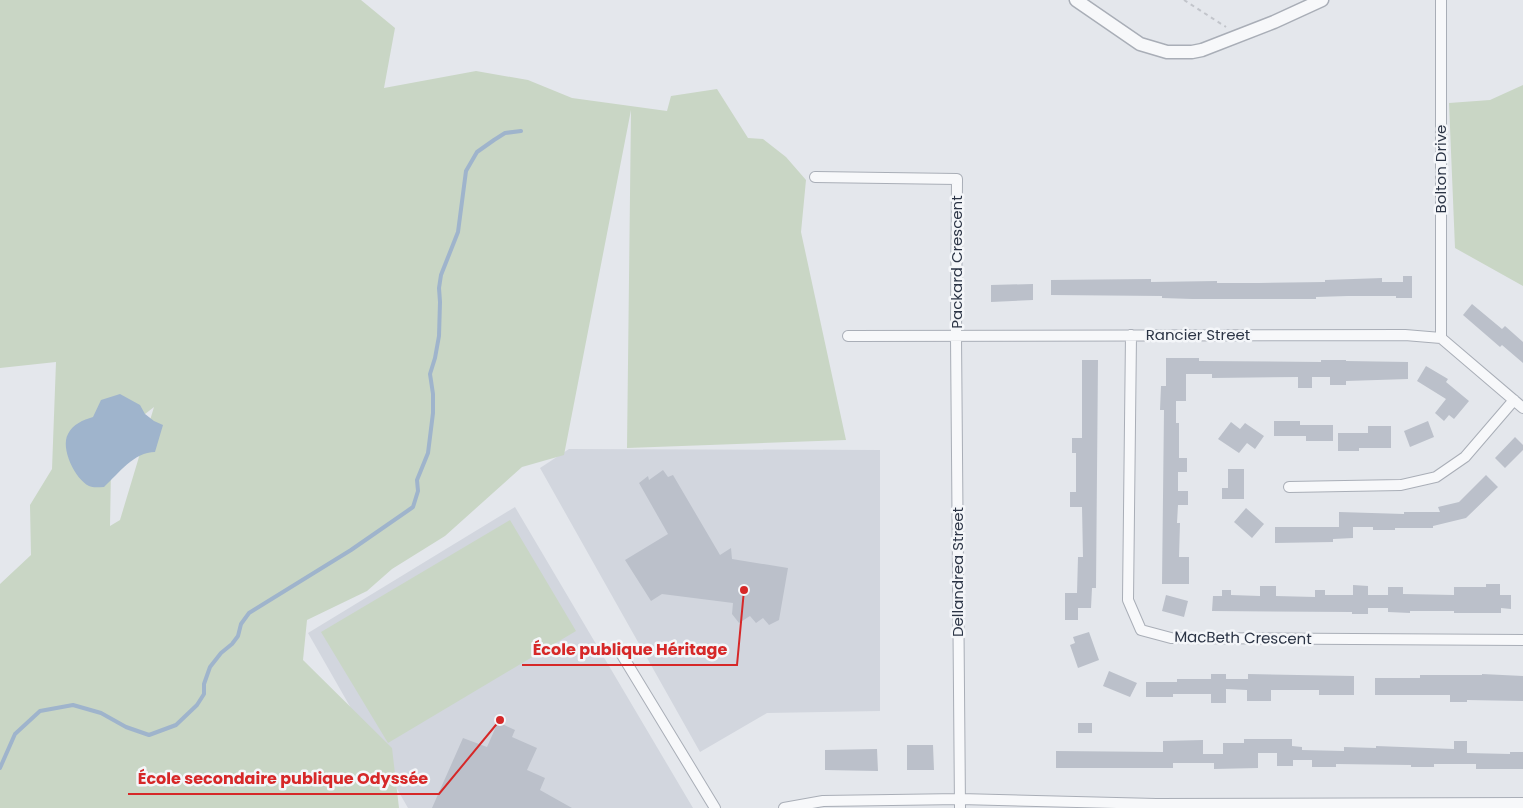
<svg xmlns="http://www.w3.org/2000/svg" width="1523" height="808" font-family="Poppins,sans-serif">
<rect width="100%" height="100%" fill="#e4e7ec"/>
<path fill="#d2d6de" d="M569,449L880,450V711L767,713L700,752L540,468Z
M515,507L693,808H408L308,633Z"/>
<path fill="#c9d6c5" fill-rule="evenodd" d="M0,0H361L395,28L384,88L476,71L528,80L572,98L667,111L671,96L717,89L748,138L763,139L786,157L806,180L801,232L846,440L627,448L631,110L564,455L522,467L445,536L392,569L367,591L307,620L303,660L392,748L399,808H0V584L31,555L30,505L52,469L56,362L0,368ZM154,407L120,520L110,526L111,467L126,429Z
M1523,85V286L1455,248L1449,103L1490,100Z
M510,520L576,631L388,743L321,632Z"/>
<path fill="#9fb4cc" d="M120,394L140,405L145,414L154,421L163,425L155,452C134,452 119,473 104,487C99,487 93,488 89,486C75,479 60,448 68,434C73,424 83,420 93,417L101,400Z"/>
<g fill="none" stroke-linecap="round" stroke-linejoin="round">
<path stroke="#9fb4cc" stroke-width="4" d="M0,768L15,734L40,711L73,705L101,713L126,727L149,735L176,725L197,705L204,694V684L210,667L221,653L232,644L238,636L241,624L249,613L351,550L413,507L418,491L417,480L428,453L433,413V394L430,374L435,358L439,336L440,302L439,288L441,275L458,232L466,171L477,152L494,140L505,133L521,131"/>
</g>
<path fill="#bbc0ca" d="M1403,276H1412V298H1396V296H1348L1316,297V299H1192L1162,298V296L1051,295V280L1151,279V282L1217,281V283H1259L1325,282V280L1382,278V282H1403Z
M1033,284V300L991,302V285Z
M1472,304L1502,329L1505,326L1523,342V363L1502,345L1500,347L1463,315Z
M1166,358H1199V361L1321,362V360H1346V361L1408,362V379L1346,381V385H1330V377H1312V388H1298V377L1212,378V374H1186V401H1176V423H1179V458H1187V472H1178V491H1188V505H1178L1177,523H1180L1179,557H1189V584H1162L1164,410H1160L1161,386H1166Z
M1082,360H1098L1096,588H1092L1091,608H1078V620H1065V593H1077L1078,557H1083L1082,507H1070V492H1076V453H1072V438H1082Z
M1426,366L1448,379L1446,382L1469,401L1454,419L1449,415L1444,421L1435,413L1446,399L1417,381Z
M1274,421H1300V425H1333V441H1306V436H1274Z
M1428,421L1434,437L1410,447L1404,431Z
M1231,422L1240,429L1245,423L1264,436L1255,449L1247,443L1239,453L1218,439Z
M1368,426H1391V448H1359V451H1338V433H1368Z
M1515,437L1523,445V450L1505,468L1495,458Z
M1228,469H1244V499H1222V488H1228Z
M663,470L668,477L673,475L720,555L731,548L732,559L788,568L779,620L769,625L763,618L756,623L750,616L739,623L732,614L733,603L662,594L651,601L625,560L668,534L639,483L648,476L649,480Z
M1486,475L1498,487L1466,518L1433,526V528H1395V530H1373V527H1353V538L1333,539V542L1275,543V527H1339V512L1404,514V512H1440L1438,507L1459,502Z
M1246,508L1264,524L1252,538L1234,522Z
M1486,584H1500V595H1511V609L1501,608V613H1454V611H1410V613L1388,612V608H1368V614H1352V612L1212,611L1213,596H1222V590H1231V595L1260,596V586H1276V596L1315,597V590H1325V595H1353V585L1368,586V595H1388V587H1403V594L1454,595V587H1486Z
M1166,595L1188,601L1184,617L1162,611Z
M1089,632L1099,660L1078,668L1070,645L1075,643L1073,637Z
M1109,671L1137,683L1130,697L1103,686Z
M1211,674H1226V679H1248V674L1354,676V695H1319V690H1271V701H1247V690L1226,689V703H1211V694H1173V697H1146V682H1177V679H1211Z
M1482,674L1523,676V701L1467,700V702H1450V695H1375V678H1420V675H1482Z
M498,722L515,730L512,737L537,748L527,770L545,778L540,790L572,808H432L463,738L487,747Z
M1078,723H1092V733H1078Z
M1244,739H1292V746L1302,747V750L1344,751V747L1376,748V746L1454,749V741H1467V753L1510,754V752H1523V769H1476V764H1434V767H1411V765L1336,764V767H1312V760H1293V766H1277V753H1258V768L1214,769V763H1173V768H1056V751L1163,752V741L1203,740V754H1223V743H1244Z
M907,745H933L934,770H907Z
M877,749L878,771L825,770V750Z"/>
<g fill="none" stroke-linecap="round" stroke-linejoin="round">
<defs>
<path id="minor" d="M815,177L957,179L956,337L960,808
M1131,335L1128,600L1141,630L1171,638L1523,640
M848,336L1405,335L1441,338L1523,408
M1441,338V0
M1289,487L1401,485L1436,477L1465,457L1514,400
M622,655L715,808
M784,808L823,801L960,799L1156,804L1523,803"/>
<path id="tertiary" d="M1076,0L1140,44L1167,52H1192L1202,50L1274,22L1322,0"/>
</defs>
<use href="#minor" stroke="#a9aeb7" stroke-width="12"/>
<use href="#tertiary" stroke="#a9aeb7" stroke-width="15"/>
<path stroke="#c2c5cb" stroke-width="2" stroke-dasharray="4 4" stroke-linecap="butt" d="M1184,0L1226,27"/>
<use href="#minor" stroke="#f7f8fa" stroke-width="10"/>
<use href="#tertiary" stroke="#f7f8fa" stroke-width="12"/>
</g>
<g text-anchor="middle" stroke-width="5" stroke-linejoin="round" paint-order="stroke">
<g font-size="15" fill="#2b3445" stroke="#f4f6f9">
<text transform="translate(1441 169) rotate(-90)" y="5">Bolton Drive</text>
<text transform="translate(957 262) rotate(-90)" y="5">Packard Crescent</text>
<text x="1198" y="340">Rancier Street</text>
<text transform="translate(958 572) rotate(-90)" y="5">Dellandrea Street</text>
<text transform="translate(1243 638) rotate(1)" y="5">MacBeth Crescent</text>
</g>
</g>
<path fill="none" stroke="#d62828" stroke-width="2" d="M744 590L737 665H522M500 720L439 794H128"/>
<g fill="#d62828" stroke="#f4f6f9" stroke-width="2">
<circle cx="744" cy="590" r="5"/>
<circle cx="500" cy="720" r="5"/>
</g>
<g font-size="16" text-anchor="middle" font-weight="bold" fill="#d62828" stroke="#f4f6f9" stroke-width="5" stroke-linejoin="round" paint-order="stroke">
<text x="630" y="655">École publique Héritage</text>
<text x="283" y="784">École secondaire publique Odyssée</text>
</g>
</svg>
